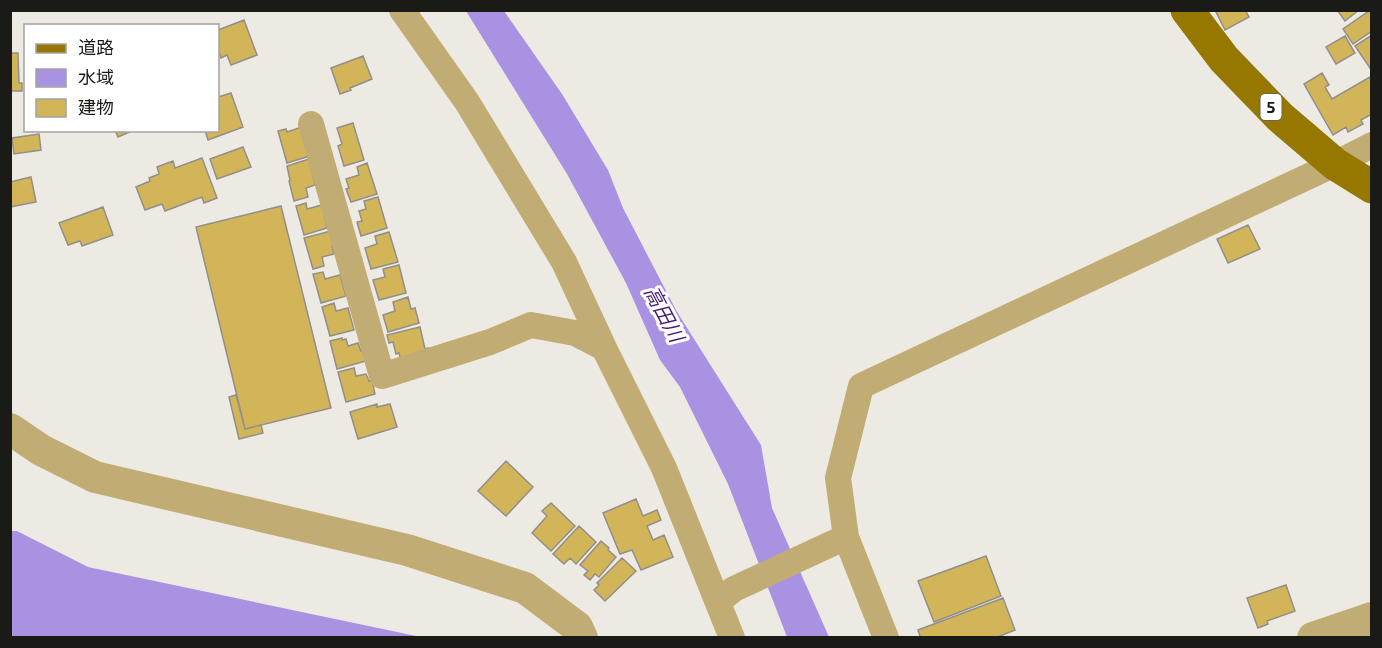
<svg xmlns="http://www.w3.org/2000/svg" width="1382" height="648" font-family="'Exo 2','Noto Sans JP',sans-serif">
<rect width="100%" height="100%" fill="#edeae4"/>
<path fill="#aa92e2" d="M466,11H504L562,94L608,170L623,208L677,312L761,445L772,508L829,637H787L728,484L680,387L660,360L626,283L567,174Z
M11,531H17L88,567L421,637H11Z"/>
<path fill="#d3b559" stroke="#928f89" stroke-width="1.5" d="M1215,10H1245L1249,17L1225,30Z
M1337,10H1359L1345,21Z
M1369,11L1372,14V31L1353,44L1343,29Z
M244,20L257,55L231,65L227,55L221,58L218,49V30Z
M1372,35V67L1370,68L1355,46Z
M1345,36L1355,53L1336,64L1326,47Z
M10,53H18L19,83H22V91H10Z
M363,56L372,79L350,88L351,90L340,94L331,68Z
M1322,73L1329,85L1325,87L1332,99L1370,77L1372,79V114L1361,120L1363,124L1348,132L1346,127L1333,135L1304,84Z
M231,93L243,127L208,140L205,130H218V97Z
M353,123L364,160L344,166L338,146L342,144L337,128Z
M302,127L310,156L287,163L278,131L286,129L287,132Z
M115,130H134L118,137Z
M39,134L41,150L14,154L12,138Z
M243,147L251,167L217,179L210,159Z
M202,158L217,198L204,203L202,197L165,211L162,204L145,210L136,187L150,181L149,178L159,174L157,167L173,161L175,168Z
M309,159L315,185L306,188L308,197L294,201L289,181L290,180L287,166Z
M367,163L377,194L351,202L346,189L349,188L346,179L359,175L357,167Z
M31,177L36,202L10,207V182Z
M378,197L387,228L361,236L357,222L362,221L359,211L366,209L364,201Z
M306,203L307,209L322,205L327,228L304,235L296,206Z
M281,206L331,408L245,429L196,227Z
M103,207L113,235L82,246L80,241L68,245L59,223Z
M1248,225L1260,249L1228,263L1217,239Z
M331,231L335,246L332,247L334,254L322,257L324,266L313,269L304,238Z
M389,232L398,262L371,269L365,248L377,244L375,236Z
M399,265L406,293L379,300L373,280L385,277L383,269Z
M323,272L325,279L340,275L346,296L321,303L313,274Z
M408,297L411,309L415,308L419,323L388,332L383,315L395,311L393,302Z
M334,303L336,311L348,308L354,330L330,336L322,307Z
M420,327L425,349L428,348L430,354L401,361L399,353L396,354L393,342L389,343L387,335Z
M342,338V340L346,339L348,346L358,343L361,351L363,350L366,361L337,369L330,341Z
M354,368L356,376L366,374L369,381L372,380L375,394L346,402L338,372Z
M236,395L245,429L261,425L263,433L239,439L229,397Z
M377,404V407L390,404L397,427L358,439L350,412Z
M506,461L533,487L506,516L478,491Z
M636,499L643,516L657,510L661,520L647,526L653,540L664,535L673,557L641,570L632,550L620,554L603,513Z
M551,503L575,526L551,551L532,533L547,516L542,511Z
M579,526L596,542L576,564L570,558L564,564L553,554Z
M601,541L609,548L608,550L616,557L599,577L595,574L590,580L584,575L588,571L580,565Z
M986,556L1001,596L934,622L918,581Z
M622,558L636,571L605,601L594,590L599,585L597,583Z
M1286,585L1295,611L1267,621L1268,624L1258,628L1247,598Z
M1003,598L1015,630L995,638H915L920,636L918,630Z"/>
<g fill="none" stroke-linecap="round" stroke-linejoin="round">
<path stroke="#c1ad73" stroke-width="26" d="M402,10L467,102L564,262L604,348
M311,124L382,376L490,342L531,325L575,333L604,348L664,468L732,638
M719,601L734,589L846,537
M886,638L846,537L838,478L861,386L1335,164L1372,145"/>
<path stroke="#c1ad73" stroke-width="32" d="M10,429L41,450L95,477L407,550L525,588L577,627L582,638
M1313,638L1372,618"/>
<path stroke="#967800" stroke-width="33" d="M1187,10L1224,59L1280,117L1335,164L1372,187"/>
</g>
<g text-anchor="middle" stroke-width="6" stroke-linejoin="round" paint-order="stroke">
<rect fill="#fff" stroke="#5f5f5d" stroke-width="1.5" x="1260.5" y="94" width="21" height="26" rx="4.5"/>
<g font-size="16" font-weight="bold" fill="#1a1a17">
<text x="1271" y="113">5</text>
</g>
<g font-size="20" font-style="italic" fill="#431c79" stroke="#fff">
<text transform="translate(664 314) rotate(62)" y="7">高田川</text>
</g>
</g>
<rect width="1382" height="648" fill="none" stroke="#1a1a17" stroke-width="24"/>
<rect x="24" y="24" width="195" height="108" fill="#ffffff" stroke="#a3a3a2" stroke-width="1.5"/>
<rect x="36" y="44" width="30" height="9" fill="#967800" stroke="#a3a3a2" stroke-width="1.5"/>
<text x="78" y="54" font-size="18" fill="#1a1a17">道路</text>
<rect x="36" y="69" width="30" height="18" fill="#aa92e2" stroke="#a3a3a2" stroke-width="1.5"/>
<text x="78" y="84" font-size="18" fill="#1a1a17">水域</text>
<rect x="36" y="99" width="30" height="18" fill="#d3b559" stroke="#a3a3a2" stroke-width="1.5"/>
<text x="78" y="114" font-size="18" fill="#1a1a17">建物</text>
</svg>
